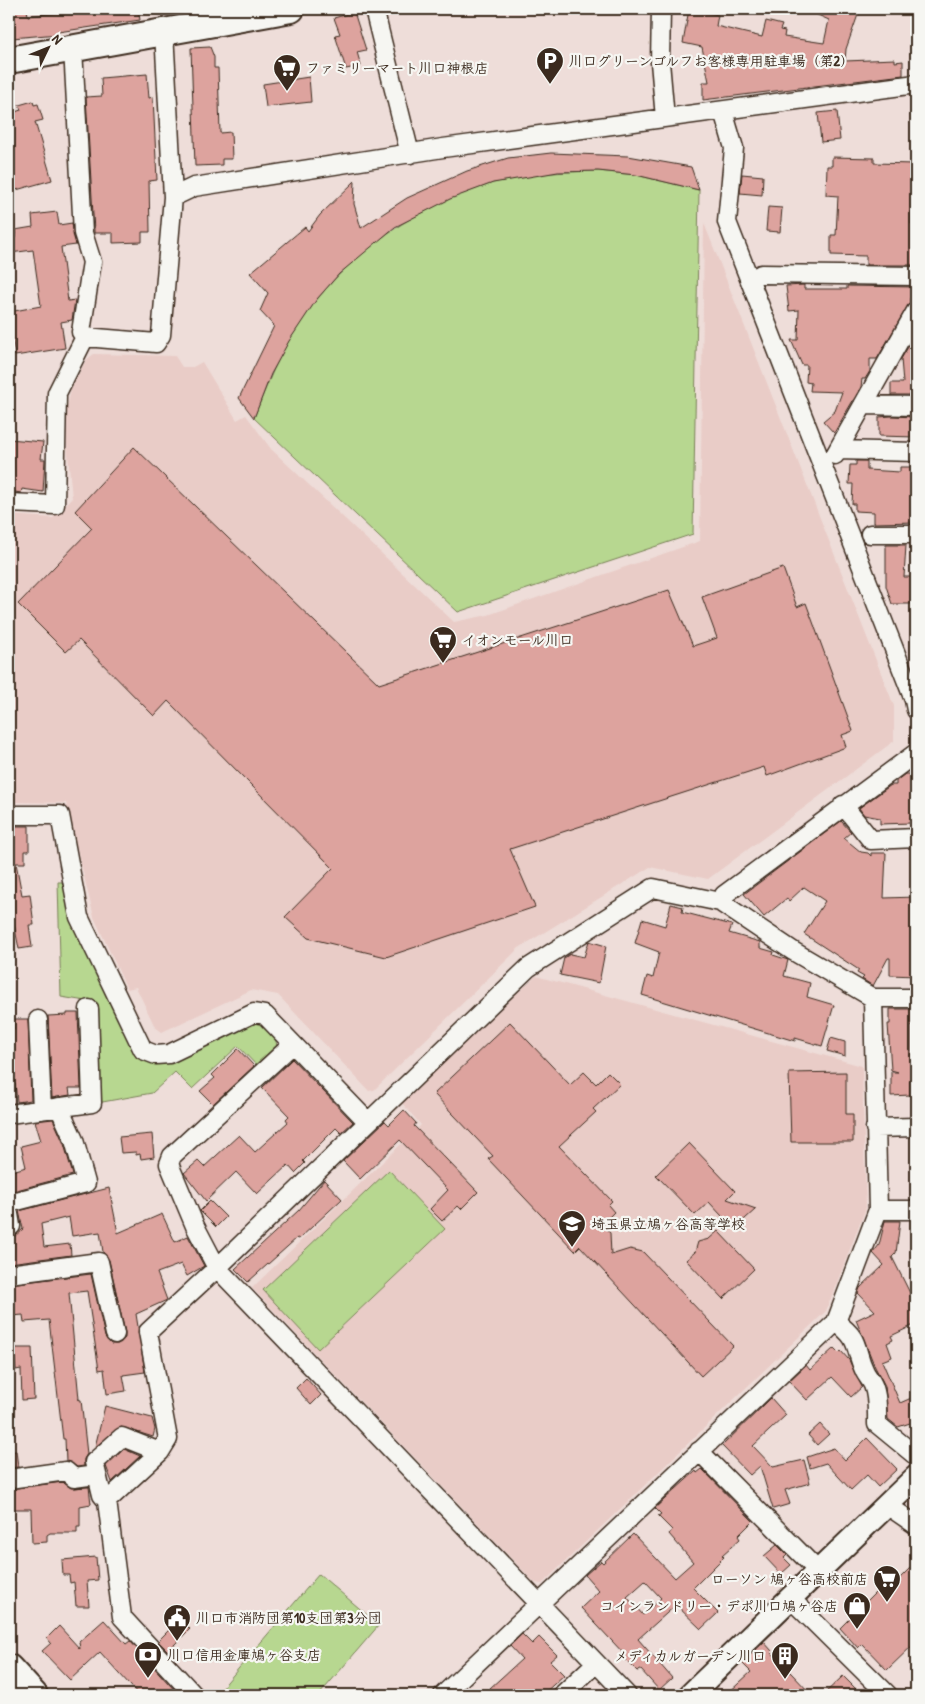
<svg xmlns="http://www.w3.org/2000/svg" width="925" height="1704" font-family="'Patrick Hand','Klee One',sans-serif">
<rect width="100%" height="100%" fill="#eeddd9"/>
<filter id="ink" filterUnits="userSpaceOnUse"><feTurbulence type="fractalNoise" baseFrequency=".02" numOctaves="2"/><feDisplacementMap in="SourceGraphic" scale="10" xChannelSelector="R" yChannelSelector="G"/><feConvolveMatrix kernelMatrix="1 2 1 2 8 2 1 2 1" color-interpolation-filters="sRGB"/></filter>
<g filter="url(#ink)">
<path fill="#e9ccc7" d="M704,223L894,706V741L708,879L650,867L519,948L374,1090L369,1091L278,995L251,990L162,1032L155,1027L136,987L127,989L94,917L66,803L9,802V515L53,518L72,498L66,433L67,408L71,389L86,360L94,354L175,356L182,367H193L202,362L237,420L246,415L271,449L454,622L488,615L700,541Z
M536,976L862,1066L866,1208L826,1311L542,1584L535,1583L252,1288L421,1125L401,1102Z"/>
<path fill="#b7d790" stroke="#798057" d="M598,171L636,175L699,190L693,534L458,612L254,418C264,392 274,366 288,342C332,265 407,208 493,183C527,173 563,172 598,171Z
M58,882H64L74,923L135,1054L162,1064L253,1022C268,1024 276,1033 277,1048L257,1066L238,1046L192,1089L175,1072L152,1093L97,1103L98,1003L61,997Z
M389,1170L445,1229L318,1349L263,1290Z
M319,1574L379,1625L319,1695H216Z"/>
<path fill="#dda39e" stroke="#3b2a1e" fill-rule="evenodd" d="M13,9H27L28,16L81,11L80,9H138L140,20L58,32V34L12,38L11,22H15Z
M689,9L718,15L716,26L762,37L766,21L782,25L780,30L785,31L784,37L824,43L829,20L804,9H860L846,49L845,61L895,59V62L903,61V75L703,100V82H709L702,47L683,43Z
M354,12L366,50L357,52L361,66L346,69L335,35L340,34L334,18Z
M210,47L214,57V68H218L220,133L231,132L232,159H222V165L195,166L191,48Z
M147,74L149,98L153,97L157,180L149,181L150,232H142V242L113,243V233H94V231L86,97L102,96L101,78Z
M309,77L311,102L266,107L263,84Z
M33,101L34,105L38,104L43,120L35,122L52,180L9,192V165L14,164L9,145V137L12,136L9,114L21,110L19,105Z
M837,111L840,140L821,142L818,113Z
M551,153L628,156L691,167L699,190L636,175L598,171L558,172L493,183L450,199L395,227L339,274L317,299L289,341L271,374L254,418L239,398L274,326L260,311L268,293L250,273L305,227L308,231L320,215L355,181L354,204L361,228L407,198L467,171L508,158Z
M832,157L874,158V163L913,164L916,167V198H911V224H914L913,247H916V265H866V256L831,255V235H836L838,196L826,195L827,166H832Z
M742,174L763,176L762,195L740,193Z
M768,207L782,208L780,232L766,231Z
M57,212L59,225L72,223L76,245L61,247L68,301L75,300L72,320L61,322L65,348L15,356L9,312L41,306L33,250L10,253L9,238L16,237L15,230L33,227L32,215Z
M804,285V289H847V286L916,287V299L910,298V302L877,359H870V371L865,379H862L861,387L834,433L823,421L835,411L842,392L810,391L811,383L806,382L807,365H802L791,340H798L799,310L789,311L786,286Z
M911,342H916V395H891V383H903L901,359Z
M891,416L916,417V437L879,436V417Z
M9,439L43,442L41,459H45L43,492L22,489L21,493L9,491Z
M134,447L379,684L669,590L693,646L717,638L702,597L783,568L797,607L806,603L853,731L842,735L846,747L767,776L764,767L510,849L535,907L386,957L308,938L285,917L333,868L168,701L154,716L79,640L66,652L18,604L92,528L75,511Z
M856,461H867V470L900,472V467H915L916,522L874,523V512L855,511V504H852L853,484H849L850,465H856Z
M886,545H906L904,577H912L911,604H892L886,586Z
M905,774H916V816H911V823L880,824V818L864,815L859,808L891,785H896V781Z
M841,821L851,832L844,838L861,852L868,853L871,856V853H886L884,898L916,897V976L890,975V958H888L873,986L862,979L864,977L857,973L859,970L804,934L825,901L804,887L789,901L787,898L764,917L744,894Z
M9,826H29V851H25V863H16L22,895L30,894L34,925H29L32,947L19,949L9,899V860H11Z
M671,904L683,907L682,912L732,925L729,933L760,942V948L774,952L773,955L788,960L784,976L810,983L807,997L834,1005L822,1046L795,1038V1041L642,995L647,976L653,978L659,952L635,943L642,919L665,926Z
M589,941L606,946L599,983L560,975L564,958L570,954L584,957Z
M890,1009H916V1025H911V1060H916V1081H910V1095L891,1096V1072H898L891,1070L888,1024H890Z
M67,1013H78L81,1088H69L70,1095L52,1098L48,1016L67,1015Z
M14,1019H28L31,1100L17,1102L15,1084H9V1028L14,1029Z
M510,1022L570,1085L584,1072L596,1084L608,1072L620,1084L593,1109L596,1112L559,1146L612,1201L608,1205L614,1212L602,1224L610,1233L611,1255L630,1249L643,1252L733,1346L701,1376L580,1246L575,1251L488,1159L493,1156L434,1094Z
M831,1038L845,1042V1056L827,1051Z
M238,1049L254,1066L213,1104L200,1091L215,1078L212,1075Z
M292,1059L353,1122L341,1133L336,1128L303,1161L305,1163L295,1173L288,1165L257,1194L236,1172L206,1201L184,1173L198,1161L204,1167L239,1135L255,1152L288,1122L286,1119L289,1116L262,1088Z
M846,1072V1114H853V1142H791L789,1073Z
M404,1110L416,1123L414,1126L478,1192L461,1209L458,1206L442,1221L430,1209L448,1190L400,1140L360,1179L343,1161L385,1121L389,1125Z
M53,1119L64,1144L73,1175L13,1191L9,1172L26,1167L21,1146L41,1141L35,1121Z
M152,1134L154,1157L141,1159L140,1154L136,1155V1152L121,1153L119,1137Z
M689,1143L735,1191L727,1199L756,1209L734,1229L709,1202L695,1215L656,1175Z
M324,1180L342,1199L299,1239L297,1238L248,1282L235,1269L299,1210Z
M109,1188L118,1233L162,1214L175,1242L188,1236L204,1266L187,1276L181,1264L157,1273L167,1300L136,1314L145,1372L123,1375L126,1391L107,1394L104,1369L99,1370L87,1291L69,1293L79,1399H77L81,1400L87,1454L84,1459V1466L77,1467L66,1461L65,1439H63L49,1320L24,1322L23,1315L12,1316L9,1284L91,1274L105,1337L111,1344H118L125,1338V1332L109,1260L103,1252L100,1232L72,1236L69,1217L41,1224L44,1247L70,1244L71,1255L9,1263V1237L16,1235L23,1229L19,1211Z
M210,1201L226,1217L216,1227L200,1211Z
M885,1221H900L896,1253L892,1257L916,1305V1324L891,1336L893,1340L887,1343L892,1357L882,1361L900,1403L916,1396V1421L898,1427L888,1419L885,1386L875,1367L856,1320L875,1311L858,1293L860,1288L884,1265L873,1253L879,1245Z
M718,1231L754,1269L723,1299L686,1260L695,1252L698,1242L709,1239Z
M14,1348H32L34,1399L22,1400L21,1369L16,1370Z
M834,1348L839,1353L841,1351L849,1360L862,1387L851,1397L832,1377L807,1400L789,1381L806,1365L810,1370Z
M306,1378L321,1395L311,1405L296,1388Z
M771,1398L786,1415L753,1446L773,1467L804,1460L810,1483L785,1490L790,1504L773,1509L760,1466L750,1475L722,1446Z
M105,1406L152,1418L155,1429L153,1437L121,1427L95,1447Z
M820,1424L829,1434L817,1445L808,1435Z
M867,1438L897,1469L878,1487L867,1475L851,1490L826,1463L810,1468L807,1457L834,1448L845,1460Z
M124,1449L140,1456L112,1482L106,1466Z
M16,1451L18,1467L9,1468V1452Z
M702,1469L753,1521L738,1536L740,1539L722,1555L724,1557L693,1588L718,1613L701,1629L676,1605L638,1639L672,1678L659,1690L641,1670L637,1671L624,1658L626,1656L581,1608L599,1591L585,1575L601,1561L603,1563L633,1534L675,1578L693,1562L669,1534L672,1530L658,1516L661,1514L655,1508L696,1471L697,1473ZM645,1581L661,1598L643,1615L627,1597Z
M63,1482L71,1488L89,1487L91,1504L80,1506V1527H77V1533H50L47,1535V1542L32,1543L31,1509H9V1489Z
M777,1545L787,1555L784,1558L791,1565L781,1574L764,1556Z
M96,1557L98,1580L87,1581L89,1606H76L74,1582L70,1583L69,1575H63L62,1560Z
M916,1562V1642L887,1670L862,1644L858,1648L840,1628L888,1580L890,1582L897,1575L900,1578Z
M180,1619L190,1629L168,1651L158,1641Z
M104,1620L126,1644L130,1641L179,1695H139L100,1652L70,1680L42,1651L51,1643L47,1638L59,1626L80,1649L79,1642Z
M522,1634L532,1644L539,1637L557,1655L550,1661L564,1675L542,1695H497L490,1688L522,1659L510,1646Z
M764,1642L772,1651L771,1652L812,1695H726L751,1672L742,1663Z
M843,1676L862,1695H823Z"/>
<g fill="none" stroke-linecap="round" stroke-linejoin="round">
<defs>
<path id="minor" d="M374,9L410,154
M661,9L660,62L665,118
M73,48L83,233L92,262L81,332L85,337
M723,111L734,148L727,222L914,700L916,710
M173,197L194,187L443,148L916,84
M761,274L916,276
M863,405L916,406
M838,450L916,452
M835,455L916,311
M9,503L55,505L57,393L85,337L156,343L161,335L173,197L164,32
M870,534H916
M843,805L871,840L916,838
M9,815H60L79,917L143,1050L156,1055L169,1054L254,1013L265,1015L293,1044
M720,902L724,895L916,753
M38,1020L42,1110
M9,1114L92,1103L89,1009
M368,1122L293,1044L172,1156L169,1164L195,1226L217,1268L627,1695
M875,1128L916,1127
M9,1203L86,1183L74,1140L59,1107
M878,1210H916
M9,1214L11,1226H9
M9,1274L99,1262L115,1334
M836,1322C862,1341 853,1347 865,1372C867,1376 871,1380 873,1385C878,1397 877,1411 877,1424L916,1456
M699,1451L819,1572
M9,1479L66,1471L74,1478L96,1475
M107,1501L102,1495L94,1462L122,1437L160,1452
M887,1505L916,1525
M791,1599L888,1695
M194,1695L122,1617L107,1501L160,1452L168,1439L148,1332L217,1268L528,968L653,888L720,902L793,951L873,998H916
M443,1695L836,1322L878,1210L873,998
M562,1695L596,1663"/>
<path id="tertiary" d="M690,1695L916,1477"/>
<path id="secondary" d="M9,60L291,9
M9,1668L34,1695"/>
</defs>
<use href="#minor" stroke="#3b2a1e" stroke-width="21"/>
<use href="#tertiary" stroke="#3b2a1e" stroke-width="26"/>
<use href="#secondary" stroke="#3b2a1e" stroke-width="30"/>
<use href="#minor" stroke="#f6f6f2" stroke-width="18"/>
<use href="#tertiary" stroke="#f6f6f2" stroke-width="22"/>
<use href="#secondary" stroke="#f6f6f2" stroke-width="26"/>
</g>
</g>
<defs>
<symbol id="parking-pin" viewBox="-11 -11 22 30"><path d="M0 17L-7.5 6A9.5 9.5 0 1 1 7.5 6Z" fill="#3b2a1e" stroke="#f6f6f2"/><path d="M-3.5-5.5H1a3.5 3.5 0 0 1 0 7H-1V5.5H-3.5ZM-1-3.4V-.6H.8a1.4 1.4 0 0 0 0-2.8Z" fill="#fff"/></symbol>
<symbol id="supermarket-pin" viewBox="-11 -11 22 30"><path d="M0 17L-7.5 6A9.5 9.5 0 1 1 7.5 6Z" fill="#3b2a1e" stroke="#f6f6f2"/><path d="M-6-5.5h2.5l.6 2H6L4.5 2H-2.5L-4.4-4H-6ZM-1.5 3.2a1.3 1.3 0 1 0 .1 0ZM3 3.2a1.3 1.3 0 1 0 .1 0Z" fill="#fff"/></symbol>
<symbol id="school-pin" viewBox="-11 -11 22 30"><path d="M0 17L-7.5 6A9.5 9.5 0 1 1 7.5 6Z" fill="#3b2a1e" stroke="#f6f6f2"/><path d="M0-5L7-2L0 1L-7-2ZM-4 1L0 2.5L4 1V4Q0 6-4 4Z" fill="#fff"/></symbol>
<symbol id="shop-pin" viewBox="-11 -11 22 30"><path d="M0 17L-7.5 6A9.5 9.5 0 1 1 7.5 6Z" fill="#3b2a1e" stroke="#f6f6f2"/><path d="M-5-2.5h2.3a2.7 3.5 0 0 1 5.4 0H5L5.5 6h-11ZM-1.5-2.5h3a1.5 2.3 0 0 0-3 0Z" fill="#fff"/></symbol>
<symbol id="civic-pin" viewBox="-11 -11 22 30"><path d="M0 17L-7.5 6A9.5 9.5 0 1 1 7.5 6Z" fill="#3b2a1e" stroke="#f6f6f2"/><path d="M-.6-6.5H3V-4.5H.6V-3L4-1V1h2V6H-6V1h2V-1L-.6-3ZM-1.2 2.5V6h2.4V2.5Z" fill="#fff"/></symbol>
<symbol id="bank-pin" viewBox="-11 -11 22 30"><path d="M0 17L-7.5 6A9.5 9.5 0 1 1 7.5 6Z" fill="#3b2a1e" stroke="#f6f6f2"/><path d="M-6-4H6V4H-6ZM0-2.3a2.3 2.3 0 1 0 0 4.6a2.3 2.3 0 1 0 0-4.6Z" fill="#fff"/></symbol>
<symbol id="building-pin" viewBox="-11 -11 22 30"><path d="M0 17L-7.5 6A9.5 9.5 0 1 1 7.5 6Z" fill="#3b2a1e" stroke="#f6f6f2"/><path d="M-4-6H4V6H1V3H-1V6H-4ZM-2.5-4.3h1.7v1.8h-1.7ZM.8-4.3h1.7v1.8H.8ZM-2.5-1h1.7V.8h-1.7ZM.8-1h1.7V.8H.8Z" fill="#fff"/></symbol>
</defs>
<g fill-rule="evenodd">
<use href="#parking-pin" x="534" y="45" width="32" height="43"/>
<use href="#supermarket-pin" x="271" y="52" width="32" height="43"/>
<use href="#supermarket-pin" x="427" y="624" width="32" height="43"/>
<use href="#school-pin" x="556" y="1208" width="32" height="43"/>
<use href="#supermarket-pin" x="871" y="1563" width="32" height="43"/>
<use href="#shop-pin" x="841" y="1590" width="32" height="43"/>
<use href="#civic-pin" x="161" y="1602" width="32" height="43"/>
<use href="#bank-pin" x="132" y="1639" width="32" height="43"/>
<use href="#building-pin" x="769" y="1640" width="32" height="43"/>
</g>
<g text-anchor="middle" stroke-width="4.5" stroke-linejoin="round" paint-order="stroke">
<g font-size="14" font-weight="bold" fill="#3b2a1e" stroke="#f6f6f2" text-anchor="start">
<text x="569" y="66">川口グリーンゴルフお客様専用駐車場（第2）</text>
<text x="306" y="73">ファミリーマート川口神根店</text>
<text x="462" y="645">イオンモール川口</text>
<text x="591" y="1229">埼玉県立鳩ヶ谷高等学校</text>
<text x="868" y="1584" text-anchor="end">ローソン 鳩ヶ谷高校前店</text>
<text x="838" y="1611" text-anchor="end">コインランドリー・デポ川口鳩ヶ谷店</text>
<text x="196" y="1623">川口市消防団第10支団第3分団</text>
<text x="167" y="1660">川口信用金庫鳩ヶ谷支店</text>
<text x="766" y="1661" text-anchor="end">メディカルガーデン川口</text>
</g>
</g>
<rect width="925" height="1704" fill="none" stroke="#f6f6f2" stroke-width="30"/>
<rect x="15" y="15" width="895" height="1674" fill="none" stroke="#3b2a1e" stroke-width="2" filter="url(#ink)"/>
<g transform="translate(48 48) rotate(47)" stroke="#f6f6f2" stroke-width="4" paint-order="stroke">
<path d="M0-4L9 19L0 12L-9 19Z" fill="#3b2a1e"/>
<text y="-8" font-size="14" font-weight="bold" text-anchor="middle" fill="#3b2a1e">N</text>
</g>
</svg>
